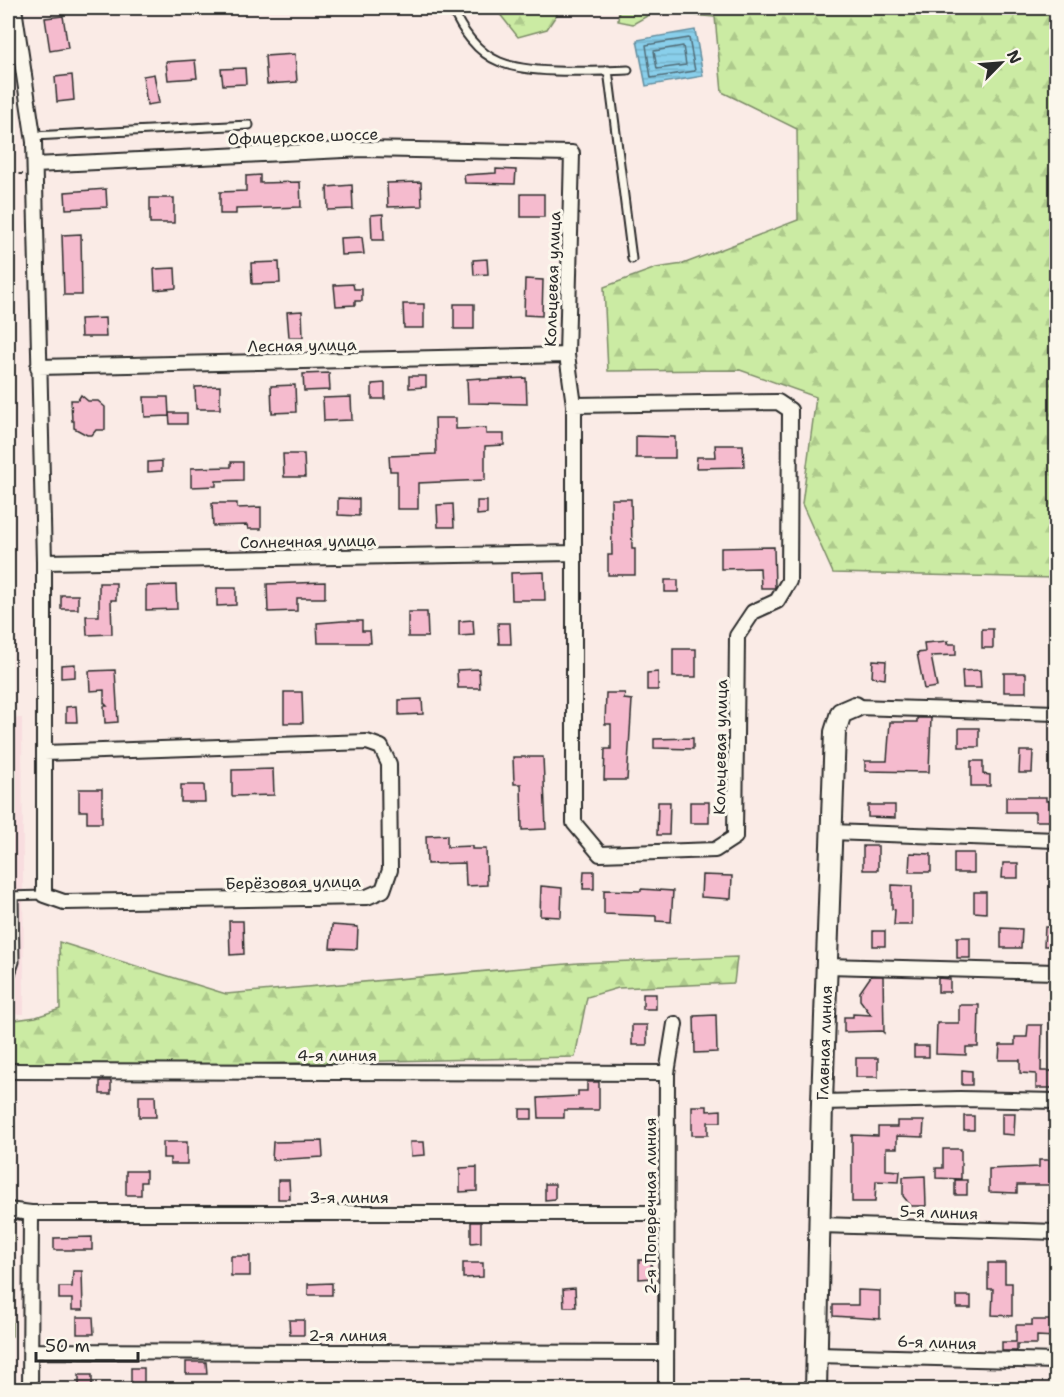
<svg xmlns="http://www.w3.org/2000/svg" width="1064" height="1397" font-family="'Shantell Sans',sans-serif">
<defs>
<pattern id="forest-firs" width="22" height="20" patternUnits="userSpaceOnUse" patternTransform="scale(1.5)"><rect width="22" height="20" fill="#cbeba3"/><path d="M5 1l3.5 6h-7zM16 11l3.5 6h-7z" fill="#aeca8c"/></pattern>
<pattern id="water-rules" width="6" height="5" patternUnits="userSpaceOnUse" patternTransform="scale(1.5)"><rect width="6" height="5" fill="#89cfeb"/><path d="M0 2.5h6" fill="none" stroke="#76b2ca"/></pattern>
</defs>
<rect width="100%" height="100%" fill="#faebe6"/>
<filter id="ink" filterUnits="userSpaceOnUse"><feTurbulence type="fractalNoise" baseFrequency=".0167" numOctaves="2"/><feDisplacementMap in="SourceGraphic" scale="12" xChannelSelector="R" yChannelSelector="G"/><feConvolveMatrix kernelMatrix="1 2 1 2 8 2 1 2 1" color-interpolation-filters="sRGB"/></filter>
<g filter="url(#ink)">
<path fill="#f8dddf" d="M8,718H22L24,1014H8Z"/>
<path fill="url(#forest-firs)" stroke="#7b8b67" stroke-width="1.5" d="M495,8H561L547,29L518,37Z
M619,8H1056V578L833,573L802,504L816,397L740,370L608,371L604,287L656,268L683,264L798,220L797,129L722,92L715,17L654,12L633,24L618,21Z
M59,942L226,994L578,963L737,957L734,983L618,988L587,997L575,1057L8,1069V1021L36,1017L60,1009Z
M8,1224L13,1225L12,1336H8Z"/>
<path fill="url(#water-rules)" stroke="#638d9e" stroke-width="1.5" d="M695,30L703,76L646,86L637,40Z"/>
<g fill="none" stroke-linecap="round" stroke-linejoin="round">
<path stroke="#516d78" stroke-width="1.5" d="M689,38L695,71L651,78L646,45Z
M683,46L686,65L657,69L654,51Z"/>
</g>
<path fill="#f5bbce" stroke="#2b2b2b" stroke-width="1.5" d="M63,16L68,48L50,51L45,18Z
M295,54L297,82L267,84L265,56Z
M195,60L197,78L168,80L166,62Z
M245,68L246,84L223,85L221,69Z
M154,74L159,103L147,105L143,76Z
M72,75L74,100L57,102L55,77Z
M496,169L516,170L515,184L465,183L464,175L496,173Z
M260,175V183L300,182L301,207L236,209V214H220V192L246,191V176Z
M421,182L422,206L388,207L387,183Z
M352,185L353,209L328,210L327,187Z
M106,189L107,207L66,209L65,192Z
M521,194H544V217H521Z
M150,198H174V223H150Z
M383,214L384,240H372L371,215Z
M81,234L82,295H64L62,235Z
M362,237L364,254L341,255L340,238Z
M487,259L488,274L474,275L473,260Z
M279,262L280,283L252,284L251,263Z
M175,268L176,288L155,290L154,269Z
M525,279L543,280L542,316L524,315Z
M353,284L354,289H362V301H355V305L336,306L334,285Z
M403,304H424V328H404Z
M454,304H474V329H454Z
M302,311L303,337H289L287,312Z
M105,318L106,337H81L80,319Z
M329,373L330,390L304,391L303,374Z
M409,376H426V387L409,388Z
M481,378V380L526,378L527,404L468,403L467,379Z
M385,383V399H372V384Z
M295,385L296,412L272,413L271,386Z
M220,386V409H196L195,387Z
M81,395L88,401H98L105,407V430H96L92,435H87L74,428V421H72L71,400H78Z
M144,397H168L169,416L145,417Z
M351,397L352,420L324,421L323,398Z
M169,413H187V424H170Z
M435,418H456V429L486,428V434H504V445L485,446V480L418,483V509H397V471H390L389,456L436,454Z
M636,436L675,437V458H636Z
M715,445H743L744,467L696,468L697,457H716Z
M283,454H304L305,477H284Z
M162,461V471L148,472V462Z
M231,462H243V480L216,481V486L191,487V468L231,467Z
M338,498L359,499V516L338,515Z
M611,499H631L632,549H635V575H608V555H612Z
M477,501H487V514L477,515Z
M212,503H237V508L261,507V529H248L247,525L213,526Z
M453,504L454,527H438L437,505Z
M774,547L775,588H761L760,568L721,569V548Z
M544,572L545,600H512L511,573Z
M665,580H678V592H665Z
M325,582V598H297V611L268,612L267,584Z
M99,583H116V600H111L112,634L87,635L86,616H99Z
M176,585L177,609L146,610V586Z
M217,588H236V605L217,606Z
M61,595H78V609H61Z
M408,612H427L428,637H408Z
M473,620L474,635L459,636V621Z
M343,621H362V631H370L371,643H318L317,623Z
M498,623H510L511,644H499Z
M982,629H993V648H982Z
M948,641L947,644H956V655L931,656L937,687L924,689L917,653L925,652L924,643Z
M673,649H696V677H673Z
M873,660L886,661L885,679L872,677Z
M75,664V677L61,678V665Z
M479,669L480,688H458L457,670Z
M115,670L118,722L105,723L104,706H107L104,703V690L90,691L89,671Z
M980,670L981,688H963L962,671Z
M658,672V690H647V673Z
M1004,673H1026V692H1004Z
M284,692H302L303,723H284Z
M606,693H625L624,699L632,700L627,780H604L605,749H611V724H605Z
M422,699L423,714L399,715V700Z
M76,706L77,722H66V707Z
M917,718H931L929,772L865,771V761H887L890,722H917Z
M959,728H979V747H959Z
M693,738V749L654,748V739Z
M1020,751H1033L1032,773H1019Z
M513,757H543L546,829L522,830L521,784H514Z
M971,761H983V774L990,775V786H971Z
M273,769L274,795L232,796V770Z
M181,785H204L205,802H181Z
M79,789H102V823H87V811H79Z
M1006,797H1046V801H1056V821H1035V812H1006Z
M658,802H670L669,835H657Z
M690,802H709V823H690Z
M868,805H895V818L868,817Z
M447,835V847L472,846V849H486L487,885L466,886L465,863L427,864L426,836Z
M863,846H878V870H863Z
M910,853L931,854V872H909Z
M954,853H974V873H954Z
M1003,863H1018V878H1002Z
M584,871H594V889H583Z
M702,875L732,876L731,899L701,897Z
M892,885L912,886V925H894L895,910L892,909Z
M541,886L562,888L561,917L540,916Z
M641,889L673,891L671,922L656,921V916L604,914V890L641,891Z
M974,892H986V913L974,912Z
M229,921H243L244,954L230,955Z
M332,925L358,927L357,949L330,948Z
M1045,927H1056V946H1044Z
M1001,928L1022,929L1021,948H1001Z
M873,931H885V946H873Z
M957,937H970V958H957Z
M871,976H883L884,1033L882,1031L844,1032V1017H853V1014L871,1015L860,1000V992Z
M938,978L950,979V992H938Z
M643,994H656V1009H643Z
M959,1005H979L978,1047H966V1055L936,1054L937,1023H959Z
M716,1015L717,1052L695,1053L694,1016Z
M632,1025H647V1045H632Z
M1028,1025H1042L1041,1071H1055V1088H1036V1074L1020,1073V1060H999L1000,1045H1015V1037H1027Z
M914,1046H929V1057H914Z
M856,1058H878V1077H856Z
M962,1070L972,1071V1085H962Z
M100,1081H111V1094H100Z
M587,1082H599V1110H564V1118H539L538,1098L578,1096V1091H587Z
M139,1096H155L156,1117H139Z
M692,1106H707V1111L721,1110V1122H708V1135H692Z
M520,1109H532V1119H520Z
M1002,1113H1015L1014,1135L1002,1134Z
M964,1116H974V1130H964Z
M897,1121H924L923,1137L897,1136V1148H886V1170L900,1171L899,1182L876,1181L875,1202H852V1135L878,1136V1127H897Z
M322,1141L323,1157L272,1160L273,1142Z
M163,1142H187V1164H170V1158H163Z
M410,1142H424L425,1155L411,1156Z
M943,1149H961V1179L936,1178V1168H943Z
M1039,1160H1050V1168H1056V1185H1017V1193L989,1192V1169L1039,1167Z
M477,1167V1191L460,1192V1168Z
M126,1171H146V1182H141V1195H126Z
M925,1176L926,1206H911L903,1196V1177Z
M278,1180H289L290,1199H278Z
M955,1180H967V1195H955Z
M545,1184H555V1199L545,1200Z
M471,1222H481V1242L471,1243Z
M92,1237V1250H54V1238Z
M231,1256H250V1276H231Z
M639,1260H651L652,1278L639,1279Z
M463,1263H483V1277L463,1278Z
M988,1263H1005V1283H1012V1316L992,1315L993,1289H988Z
M73,1271H82L83,1310H72V1299H59V1287H72Z
M332,1283V1295H308V1284Z
M575,1288L576,1307H564L563,1289Z
M858,1290L880,1291V1319L833,1316V1305H858Z
M957,1296H971V1308H957Z
M77,1317H93L94,1334H77Z
M289,1320H304V1335H290Z
M1032,1320H1056V1337L1037,1336V1344H1017V1351H1002V1342H1016V1325H1032Z
M186,1362H206L207,1374H186Z
M131,1368H144V1389H131Z
M79,1375H92V1388H79Z"/>
<g fill="none" stroke-linecap="round" stroke-linejoin="round">
<defs>
<path id="lane" d="M452,8C461,29 477,53 500,62C530,75 594,71 628,70
M608,70L632,259
M33,136L249,125
M8,896L44,895
M8,983L15,962L14,896"/>
<path id="street" d="M14,8L34,142L44,562V895L64,902L367,897L383,890L390,870L389,764L381,747L367,742L44,753
M35,165L364,149L572,153L567,355L574,405V823L600,854L715,850L735,837L737,636L753,612L777,601L789,581L790,410L778,402L574,405
M38,367L567,355
M44,562L573,553
M855,707L1056,713
M831,832L1056,840
M827,966L1056,972
M8,1071L667,1073
M822,1102L960,1099L1056,1101
M8,1210L31,1213H667
M820,1225L1056,1232
M30,1351L666,1353
M817,1355L1056,1361
M30,1390L31,1213
M666,1390L667,1073L675,1024"/>
<path id="secondary" d="M816,1390L822,1102L835,732L841,713L855,707"/>
</defs>
<use href="#lane" stroke="#2b2b2b" stroke-width="11"/>
<use href="#street" stroke="#2b2b2b" stroke-width="18"/>
<use href="#secondary" stroke="#2b2b2b" stroke-width="24"/>
<path stroke="#2b2b2b" stroke-width="2" stroke-dasharray="6 4.5" stroke-linecap="butt" d="M8,174H23"/>
<use href="#lane" stroke="#fbf7ec" stroke-width="7"/>
<use href="#street" stroke="#fbf7ec" stroke-width="14"/>
<use href="#secondary" stroke="#fbf7ec" stroke-width="20"/>
</g>
</g>
<g text-anchor="middle" stroke-width="6" stroke-linejoin="round" paint-order="stroke">
<g font-size="16" fill="#2b2b2b" stroke="#fbf7ec">
<text transform="translate(303 136) rotate(-2)" y="6">Офицерское шоссе</text>
<text transform="translate(552 279) rotate(-88)" y="6">Кольцевая улица</text>
<text transform="translate(302 345) rotate(-1)" y="6">Лесная улица</text>
<text transform="translate(308 541) rotate(-1)" y="6">Солнечная улица</text>
<text transform="translate(720 747) rotate(-89)" y="6">Кольцевая улица</text>
<text transform="translate(293 882) rotate(-1)" y="6">Берёзовая улица</text>
<text transform="translate(824 1043) rotate(-88)" y="6">Главная линия</text>
<text x="337" y="1061">4-я линия</text>
<text x="349" y="1203">3-я линия</text>
<text transform="translate(650 1206) rotate(-90)" y="6">2-я Поперечная линия</text>
<text transform="translate(939 1212) rotate(2)" y="6">5-я линия</text>
<text x="348" y="1341">2-я линия</text>
<text transform="translate(937 1342) rotate(2)" y="6">6-я линия</text>
</g>
</g>
<rect width="1064" height="1397" fill="none" stroke="#fbf7ec" stroke-width="30"/>
<rect x="15" y="15" width="1034" height="1367" fill="none" stroke="#2b2b2b" stroke-width="2" filter="url(#ink)"/>
<g transform="translate(1001 63) rotate(65)" stroke="#fbf7ec" stroke-width="4.5" paint-order="stroke">
<path d="M0-4.5L10 22L0 15L-10 22Z" fill="#2b2b2b"/>
<text y="-9" font-size="16" font-weight="bold" text-anchor="middle" fill="#2b2b2b">N</text>
</g>
<path d="M36 1352v9h102v-9" fill="none" stroke="#2b2b2b" stroke-width="3"/>
<text x="45" y="1352" font-size="18" fill="#2b2b2b" stroke="#fbf7ec" stroke-width="4.5" paint-order="stroke">50 m</text>
</svg>
